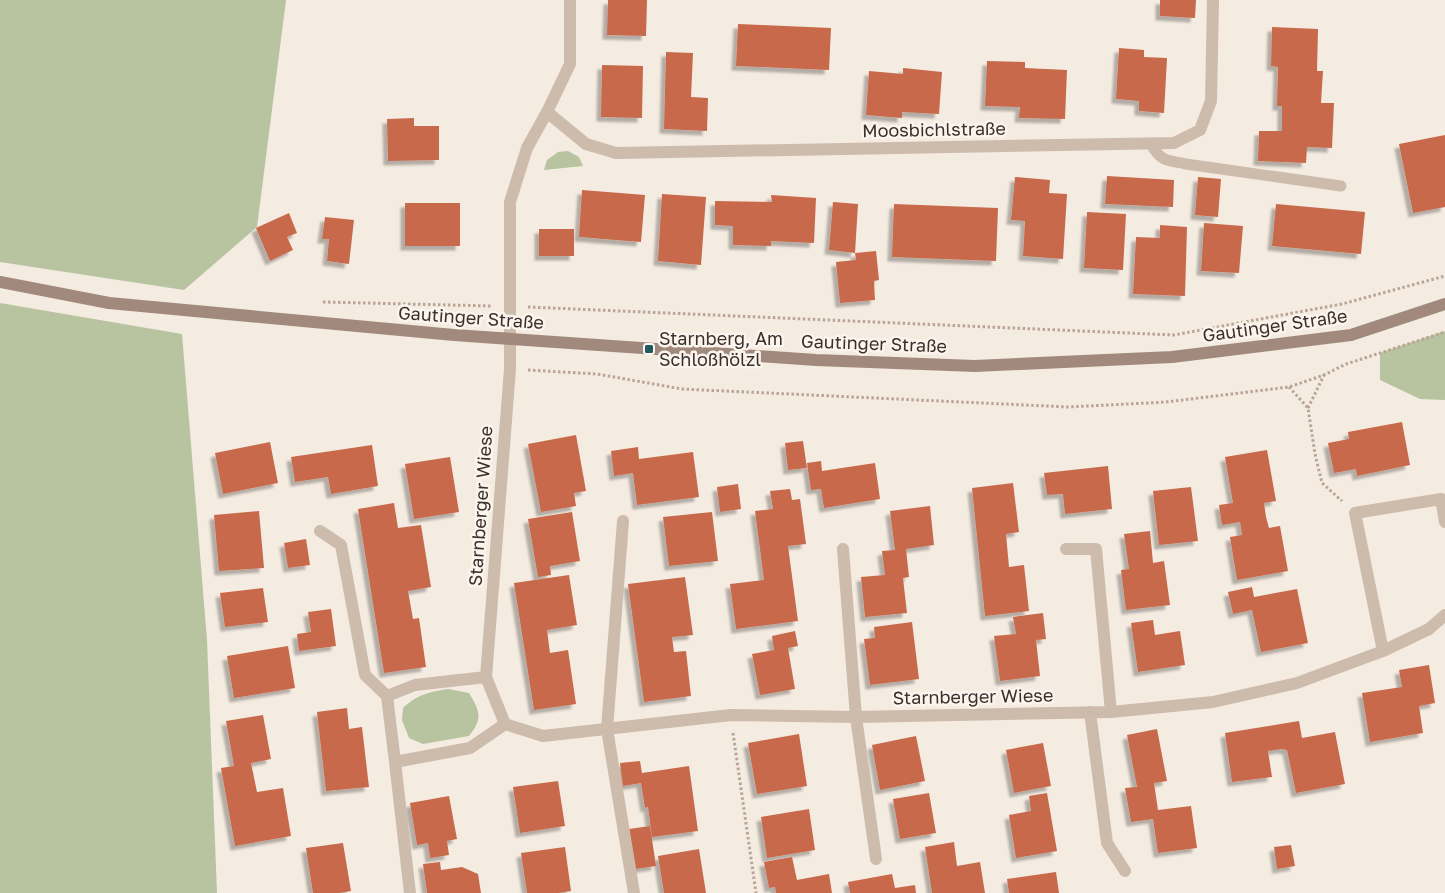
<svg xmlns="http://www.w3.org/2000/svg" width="1445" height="893" font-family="'Golos Text',sans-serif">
<defs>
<filter id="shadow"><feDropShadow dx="-4.5" dy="4.5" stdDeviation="1" flood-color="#0004"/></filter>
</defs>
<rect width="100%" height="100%" fill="#f4ebe1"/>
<path fill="#b8c4a0" d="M0,0H286L257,227L184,290L0,262Z
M568,151L579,157L583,166L544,170L547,160L558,152Z
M0,303L182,334L207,640L217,893H0Z
M1445,331V400L1420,399L1380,380V353Z
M448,689L469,693C480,711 483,719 469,736L423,744L409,738L402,720L403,708C418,694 429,692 448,689Z"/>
<path fill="#c8694b" filter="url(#shadow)" d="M608,0H647L646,36L607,35Z
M1160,0H1196L1195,18L1160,16Z
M738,24L831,28L829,70L736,66Z
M1272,27L1318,29L1317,71H1323L1321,103H1334L1332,148L1307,147L1306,163L1258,161L1259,131H1282V106H1277L1278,67L1271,66Z
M1119,48L1144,50V57L1167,58L1164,113L1139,111V101L1116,99Z
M666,52L693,53L691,97L708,98L707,131L664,129Z
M987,61L1025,62V68L1067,70L1065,119L1019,118L1020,107L985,106Z
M602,65L643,66L642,118L601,117Z
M903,68L942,72L939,114L902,112V118L866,115L869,71L903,74Z
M414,118V126H439V160L388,161L387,119Z
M1445,135V207L1413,213L1399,144Z
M1107,176L1174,180L1173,207L1105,204Z
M1015,177L1050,180L1049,193L1067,194L1063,259L1023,256L1025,221L1011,220Z
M1198,177L1221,179L1218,217L1195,215Z
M582,190L645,195L641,242L579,237Z
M662,194L706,197L701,265L658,261Z
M771,195L816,198L814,243L771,241V246L733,245V226L715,225V201L772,202Z
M833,202L858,204L855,253L829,250Z
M405,203H460V246H405Z
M894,204L998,208L996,261L892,257Z
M1276,204L1365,212L1361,254L1272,246Z
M1087,212L1126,214L1123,270L1084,268Z
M289,213L297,233L287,237L293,250L270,261L256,228Z
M325,217L354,220L349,264L327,261L329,239H322Z
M1204,223L1243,226L1239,273L1201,271Z
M1160,225L1187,227L1185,296L1133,294L1136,237L1160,238Z
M539,229H574V256H539Z
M876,251L879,280L874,281L875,300L840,303L836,262L856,260L855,253Z
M1402,422L1410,465L1357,476L1356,469L1334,473L1328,443L1349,439L1348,432Z
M576,435L586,491L574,493L576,506L541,512L528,444Z
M803,441L807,468L788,470L785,443Z
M270,442L278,483L223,494L215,453Z
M372,445L378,486L331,494L328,477L295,482L291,457Z
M638,447L639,459L693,452L699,497L637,505L633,473L614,476L611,451Z
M1267,450L1276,501L1264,503L1266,517L1269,528L1280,526L1288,571L1237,580L1230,537L1242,535L1240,522L1222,525L1219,505L1233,503L1225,457Z
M450,457L459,512L414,519L405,464Z
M821,461L822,471L875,463L880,499L824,508L821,489L811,490L807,463Z
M1108,466L1112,509L1065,514L1063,494L1047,495L1044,473Z
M1013,483L1019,532L1006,534L1009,567L1024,565L1029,611L985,616L972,488Z
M738,484L741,509L720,512L717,487Z
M1191,487L1198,541L1159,545L1153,491Z
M790,489L792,500L800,499L806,544L788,546L798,621L736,629L730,584L764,580L755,511L773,509L770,491Z
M394,503L398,528L421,525L431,587L408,591L413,619L419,618L426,667L384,673L358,509Z
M930,506L934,545L906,549L909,577L903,578L907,613L865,617L861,577L885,575L882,551L895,550L890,511Z
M259,511L264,568L219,571L214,515Z
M572,512L580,561L550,566L551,575L538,577L528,519Z
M712,512L718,561L669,566L663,517Z
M1150,531L1153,563L1164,561L1170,605L1126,610L1121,570L1129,569L1124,534Z
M306,539L310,565L288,568L284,543Z
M569,575L577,625L547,630L550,653L568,650L576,704L534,710L514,583Z
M685,577L693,635L672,637L674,652L686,651L691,696L644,702L628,584Z
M1252,587L1254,597L1297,589L1308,643L1261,652L1252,610L1233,614L1228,592Z
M263,588L268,622L225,627L220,593Z
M331,609L336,646L299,651L297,634L311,632L308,612Z
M1043,613L1046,639L1036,640L1040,676L1000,681L994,636L1016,634L1013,617Z
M1153,620L1155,635L1180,631L1185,665L1138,672L1131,623Z
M912,622L919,679L870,685L864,639L875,638L874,627Z
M795,631L798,646L788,648L795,689L760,695L752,654L774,650L772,636Z
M288,646L295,688L234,698L227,656Z
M1429,665L1435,703L1419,706L1423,733L1370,742L1362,693L1402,687L1399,670Z
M347,708L349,729L362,727L369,787L326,791L317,712Z
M263,715L271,759L251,763L257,792L283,788L291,836L235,846L221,768L234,766L226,721Z
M1299,721L1302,738L1335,732L1345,784L1296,793L1287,750L1282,749L1268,751L1272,777L1232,782L1225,733Z
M1157,729L1167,781L1154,783L1158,810L1191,806L1197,848L1158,853L1153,819L1131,822L1125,788L1137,787L1127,735Z
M799,734L807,786L757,794L748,743Z
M916,736L925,781L880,790L872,745Z
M1043,743L1051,786L1014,793L1006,750Z
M640,761L642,773L689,766L698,831L652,837L648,807L645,808L641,783L623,786L620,763Z
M558,781L565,826L520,833L513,787Z
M929,793L936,833L900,839L893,799Z
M1047,793L1057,851L1016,858L1009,815L1031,811L1029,796Z
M449,796L457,839L447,841L449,855L430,858L428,843L417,845L410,803Z
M809,809L815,850L767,858L761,817Z
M650,826L656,866L635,869L629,829Z
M954,842L957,866L980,862L985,893H932L925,847Z
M343,843L351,891L339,893H313L306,848Z
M1291,845L1295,866L1277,869L1274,847Z
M565,847L571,891L558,893H527L521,853Z
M699,849L706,893H664L658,856Z
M792,857L797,880L829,874L832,893H776L775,887L769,888L764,862Z
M440,862L441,870L462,867L478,874L481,893H427L423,864Z
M1056,872L1059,893H1009L1007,879Z
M892,874L895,888L915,885L916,893H850L848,882Z"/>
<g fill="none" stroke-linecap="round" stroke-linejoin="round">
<path stroke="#b9a596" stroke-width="3" stroke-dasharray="2.5 2.5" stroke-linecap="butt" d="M323,302L492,306
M528,307L1174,335L1342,304L1445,276
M528,370L597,374L682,389L1068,407L1166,402L1289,387L1324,375L1346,364L1445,332
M1289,387L1308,408L1315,454L1322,483L1342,501
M1308,408L1324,375
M733,733L756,893"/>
<path stroke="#cdbbac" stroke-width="11" d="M1151,144C1161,162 1167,160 1186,164L1341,186"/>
<path stroke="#cdbbac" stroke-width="12" d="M570,0V64L547,112L527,148L510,202V369L486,677L505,724L543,736L731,715L856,717L1111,712L1213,702L1297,683L1383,651L1429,629L1445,615
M547,112L586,144L616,153L1174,143L1200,130L1211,101L1213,0
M623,521L607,729L634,893
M320,531L341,545L365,675L387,696
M843,549L856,717L876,859
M1066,549H1096L1111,712
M1383,651L1355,513L1441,499L1445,522
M486,677L415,685L387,696L395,762L470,748L505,724
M1090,712L1107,843L1125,871
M395,762L410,893"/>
<path stroke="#a18a7d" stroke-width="12" d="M0,282L109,303L454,335L816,360L975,366L1172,357L1351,335L1445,304"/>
</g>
<rect fill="#1f5a5e" stroke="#fbf5ee" stroke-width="2" x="644" y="344" width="10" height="10" rx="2.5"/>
<g text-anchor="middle" stroke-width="5" stroke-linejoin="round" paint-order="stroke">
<g font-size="18" fill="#3b302b" stroke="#fbf5ee">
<text transform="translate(934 130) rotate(-1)" y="6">Moosbichlstraße</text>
<text transform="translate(471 318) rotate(4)" y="6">Gautinger Straße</text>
<text transform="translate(1275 326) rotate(-8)" y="6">Gautinger Straße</text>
<text transform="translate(874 344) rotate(2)" y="6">Gautinger Straße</text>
<text transform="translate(481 506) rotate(-86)" y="6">Starnberger Wiese</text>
<text transform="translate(973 697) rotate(-1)" y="6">Starnberger Wiese</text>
</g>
<g font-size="18" fill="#3b302b" stroke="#fbf5ee" text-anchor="start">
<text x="659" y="345">Starnberg, Am<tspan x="659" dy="21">Schloßhölzl</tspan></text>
</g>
</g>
</svg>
